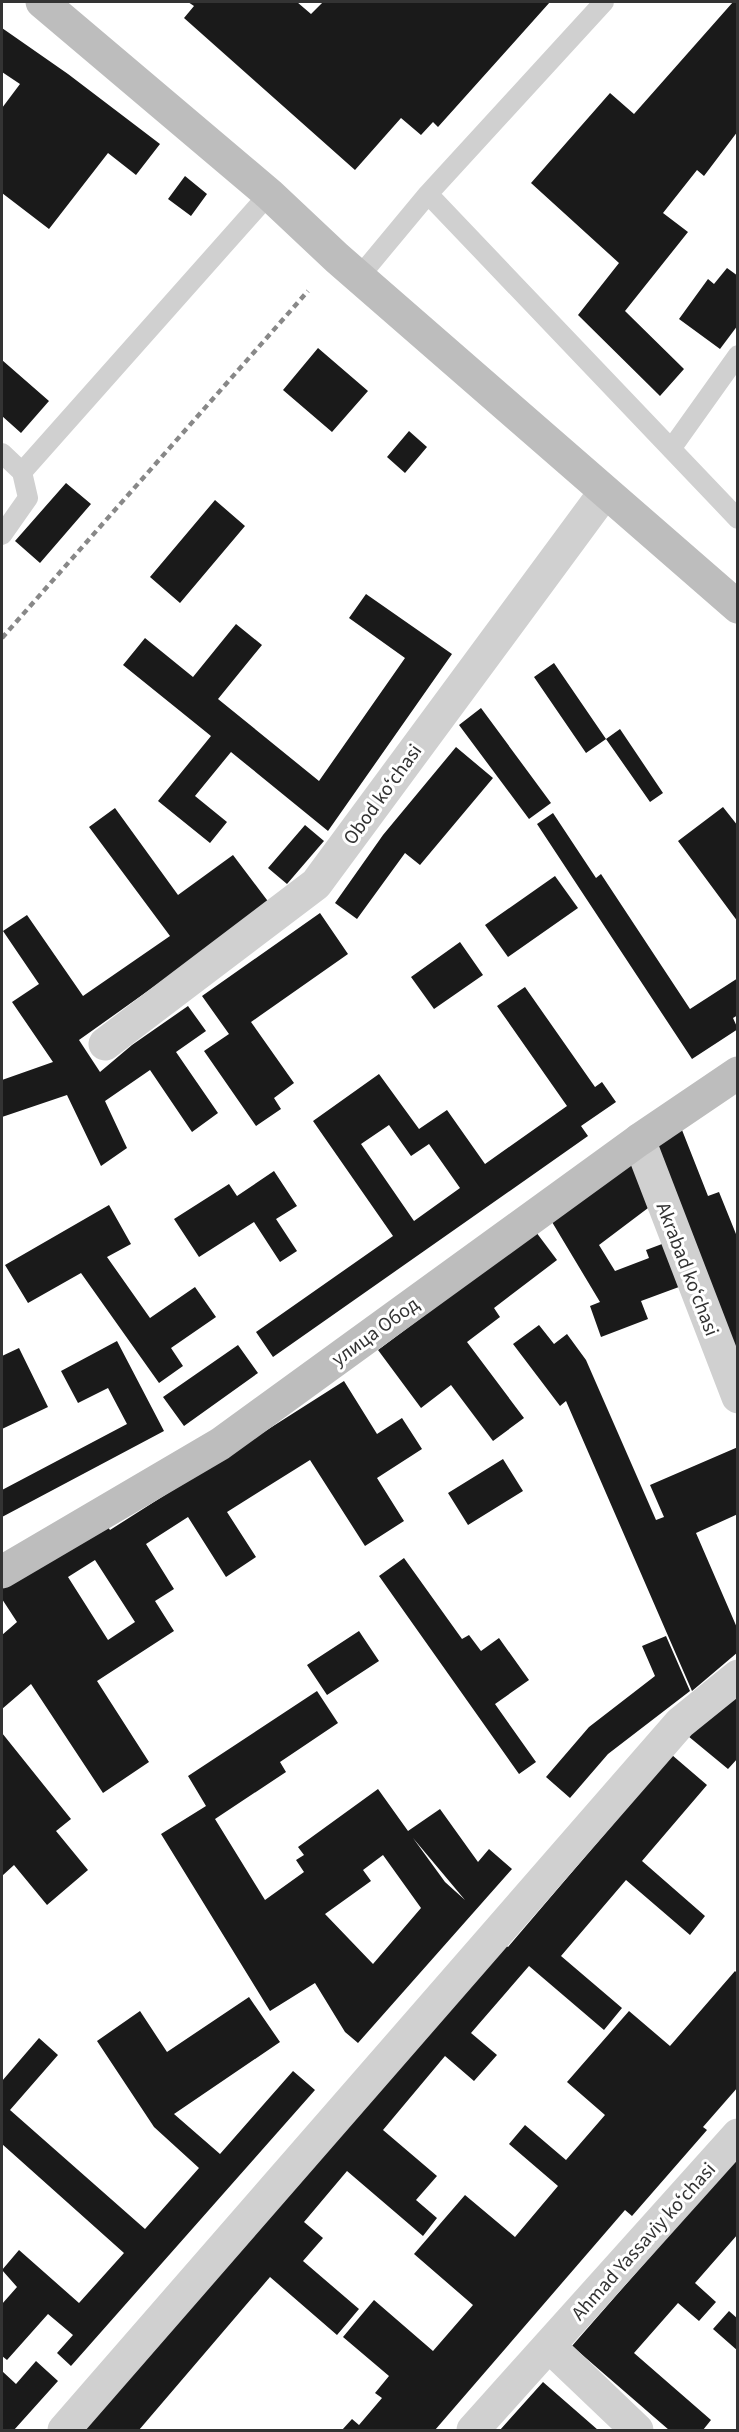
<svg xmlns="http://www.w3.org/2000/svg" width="739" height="2432" font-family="'Source Sans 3',sans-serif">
<rect width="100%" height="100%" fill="#fff"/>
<path fill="#1a1a1a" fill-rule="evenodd" d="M188,2H297L311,14L323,2H550L438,127L433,122L421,135L401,118L355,170L184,18L194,6Z
M733,2H738V131L704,176L697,170L663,213L688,232L625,311L684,369L660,396L578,315L619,263L531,183L610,93L634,114Z
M2,28L68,74L160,144L136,175L108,153L49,229L2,193V108L20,84L2,72Z
M185,176L207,194L191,216L168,199Z
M727,268L738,276V325L720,349L679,319L708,279L714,284Z
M318,348L368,391L332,432L283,390Z
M2,360L49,401L21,433L2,416Z
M409,431L427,447L405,473L387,457Z
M66,483L91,504L40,563L15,541Z
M215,500L245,526L180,603L150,577Z
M366,594L452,654L328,831L231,752L195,796L227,822L210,843L158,801L211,736L123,665L145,638L193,677L236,624L262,645L218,699L319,781L405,658L349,618Z
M554,663L606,739L586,753L534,677Z
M481,708L551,803L529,819L459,725Z
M620,729L663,793L650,802L606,739Z
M456,747L493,778L420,865L405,853L357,919L335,903L383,835Z
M723,807L738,826V922L678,841Z
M115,808L178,895L233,855L270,904L79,1040L100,1072L132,1045L188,1006L206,1031L176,1052L218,1113L192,1132L150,1070L105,1101L127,1148L101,1166L67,1095L2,1117V1080L53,1062L12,1002L39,984L3,931L27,915L83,996L170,936L89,827Z
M553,813L596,878L601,874L690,1009L738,978V1015L733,1018L738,1029L692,1059L537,824Z
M305,825L324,841L287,884L268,868Z
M555,876L578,908L508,957L485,925Z
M320,913L348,954L251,1022L294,1083L274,1098L281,1109L256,1126L204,1051L229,1034L202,996Z
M460,942L483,975L434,1009L411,977Z
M525,987L595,1087L602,1082L616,1102L581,1126L588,1136L273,1357L256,1332L393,1236L313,1121L379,1074L419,1129L447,1110L485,1164L567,1106L497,1006ZM389,1125L411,1156L429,1144L460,1188L414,1221L361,1144Z
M682,1130L708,1196L719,1192L738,1239L737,1361L653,1141Z
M637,1151L656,1202L599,1245L615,1271L649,1258L646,1250L670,1241L687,1284L641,1301L648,1319L601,1337L590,1306L600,1302L549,1217Z
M274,1171L297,1206L276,1219L297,1251L280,1262L254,1222L199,1257L174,1219L229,1184L237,1196Z
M109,1205L131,1244L107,1257L150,1318L195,1287L216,1317L171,1348L183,1366L159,1383L81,1273L28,1303L5,1265Z
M536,1232L557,1260L494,1308L500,1317L467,1342L524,1418L493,1441L451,1385L421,1408L378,1350Z
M539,1325L554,1344L567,1334L586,1360L656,1520L664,1517L650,1485L738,1447V1514L696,1533L738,1630V1652L692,1691L566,1401L560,1406L513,1344Z
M117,1341L164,1431L2,1517V1490L127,1424L108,1388L78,1403L61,1371Z
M238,1345L258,1373L184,1426L163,1397Z
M19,1348L48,1407L2,1429V1356Z
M344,1381L377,1434L402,1418L422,1449L377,1478L404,1521L365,1546L310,1460L227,1512L256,1557L226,1577L188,1517L146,1544L174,1589L155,1601L174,1631L97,1681L149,1762L103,1793L31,1684L2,1709V1635L17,1622L2,1599V1582L103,1520L110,1530ZM95,1560L135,1622L108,1640L68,1577Z
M503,1459L523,1491L468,1525L448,1493Z
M404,1558L462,1639L469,1635L481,1651L499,1638L529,1680L495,1704L536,1762L519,1774L379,1576Z
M359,1631L379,1661L327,1695L307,1665Z
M666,1636L690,1691L608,1754L570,1798L546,1777L589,1727L655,1676L642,1646Z
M317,1691L338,1723L280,1762L286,1772L215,1819L265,1900L304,1872L296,1860L304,1855L298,1847L378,1789L408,1831L440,1809L478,1862L489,1849L512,1869L358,2043L345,2032L315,1983L270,2011L161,1834L206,1806L188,1776ZM413,1838L465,1900L445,1882ZM383,1855L421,1908L373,1964L325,1914L371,1881L363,1870Z
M727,1691L738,1700V1758L728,1769L688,1736Z
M2,1733L71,1819L56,1831L88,1870L47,1905L14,1865L2,1876Z
M672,1755L707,1785L642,1861L705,1916L690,1935L626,1880L561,1956L622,2008L604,2030L529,1966L471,2033L497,2055L474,2081L445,2056L383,2130L437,2176L416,2200L437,2218L423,2236L347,2171L304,2222L323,2238L303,2261L359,2309L337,2335L270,2277L139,2430H80L500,1941L508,1947Z
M735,1971L738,1974V2087L703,2127L707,2130L632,2216L625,2210L435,2430H342L352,2419L359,2425L382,2398L375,2393L389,2376L343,2337L358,2319L374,2300L433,2351L473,2305L414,2254L465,2195L515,2237L558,2186L509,2144L525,2125L566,2160L605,2115L567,2082L629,2011L670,2046Z
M249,1997L280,2042L174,2114L220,2154L293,2071L315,2090L71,2366L57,2353L73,2335L48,2314L7,2360L2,2356V2304L17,2287L2,2270L19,2250L79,2303L124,2253L2,2144V2081L39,2038L58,2055L10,2110L145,2229L199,2168L154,2127L97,2041L140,2011L167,2052Z
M738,2156V2234L695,2283L716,2302L699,2321L678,2303L634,2353L711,2420L703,2430H669L572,2346Z
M729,2311L738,2319V2351L713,2329Z
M36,2361L58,2381L14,2430H2V2371L16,2384Z
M543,2382L598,2430H500Z"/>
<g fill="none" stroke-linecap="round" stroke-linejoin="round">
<path stroke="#d0d0d0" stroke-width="20" d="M428,194L738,519
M359,277L428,194L604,2
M671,449L738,355
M2,453L22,472
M2,535L28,498L22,472L269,194"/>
<path stroke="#d0d0d0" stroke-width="33" d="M105,1044L316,884L605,492
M639,1140L738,1397
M549,2346L637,2430
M64,2430L680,1723L738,1676
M473,2430L738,2135"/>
<path stroke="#bdbdbd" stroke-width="33" d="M42,2L269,194L337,258L738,607
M2,1572L220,1444L639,1140L738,1073"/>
<path stroke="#888" stroke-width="4.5" stroke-dasharray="6 4.5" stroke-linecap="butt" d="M2,638L308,291"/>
</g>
<g text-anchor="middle" stroke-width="6" stroke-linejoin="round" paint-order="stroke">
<g font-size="20" fill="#333" stroke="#fff">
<text transform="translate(382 794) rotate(-54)" y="7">Obod koʻchasi</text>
<text transform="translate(688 1269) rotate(69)" y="7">Akrabad koʻchasi</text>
<text transform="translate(375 1331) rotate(-36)" y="7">улица Обод</text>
<text transform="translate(643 2241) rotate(-48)" y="7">Ahmad Yassaviy koʻchasi</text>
</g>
</g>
<rect width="739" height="2432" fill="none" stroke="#333333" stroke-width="6"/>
</svg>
